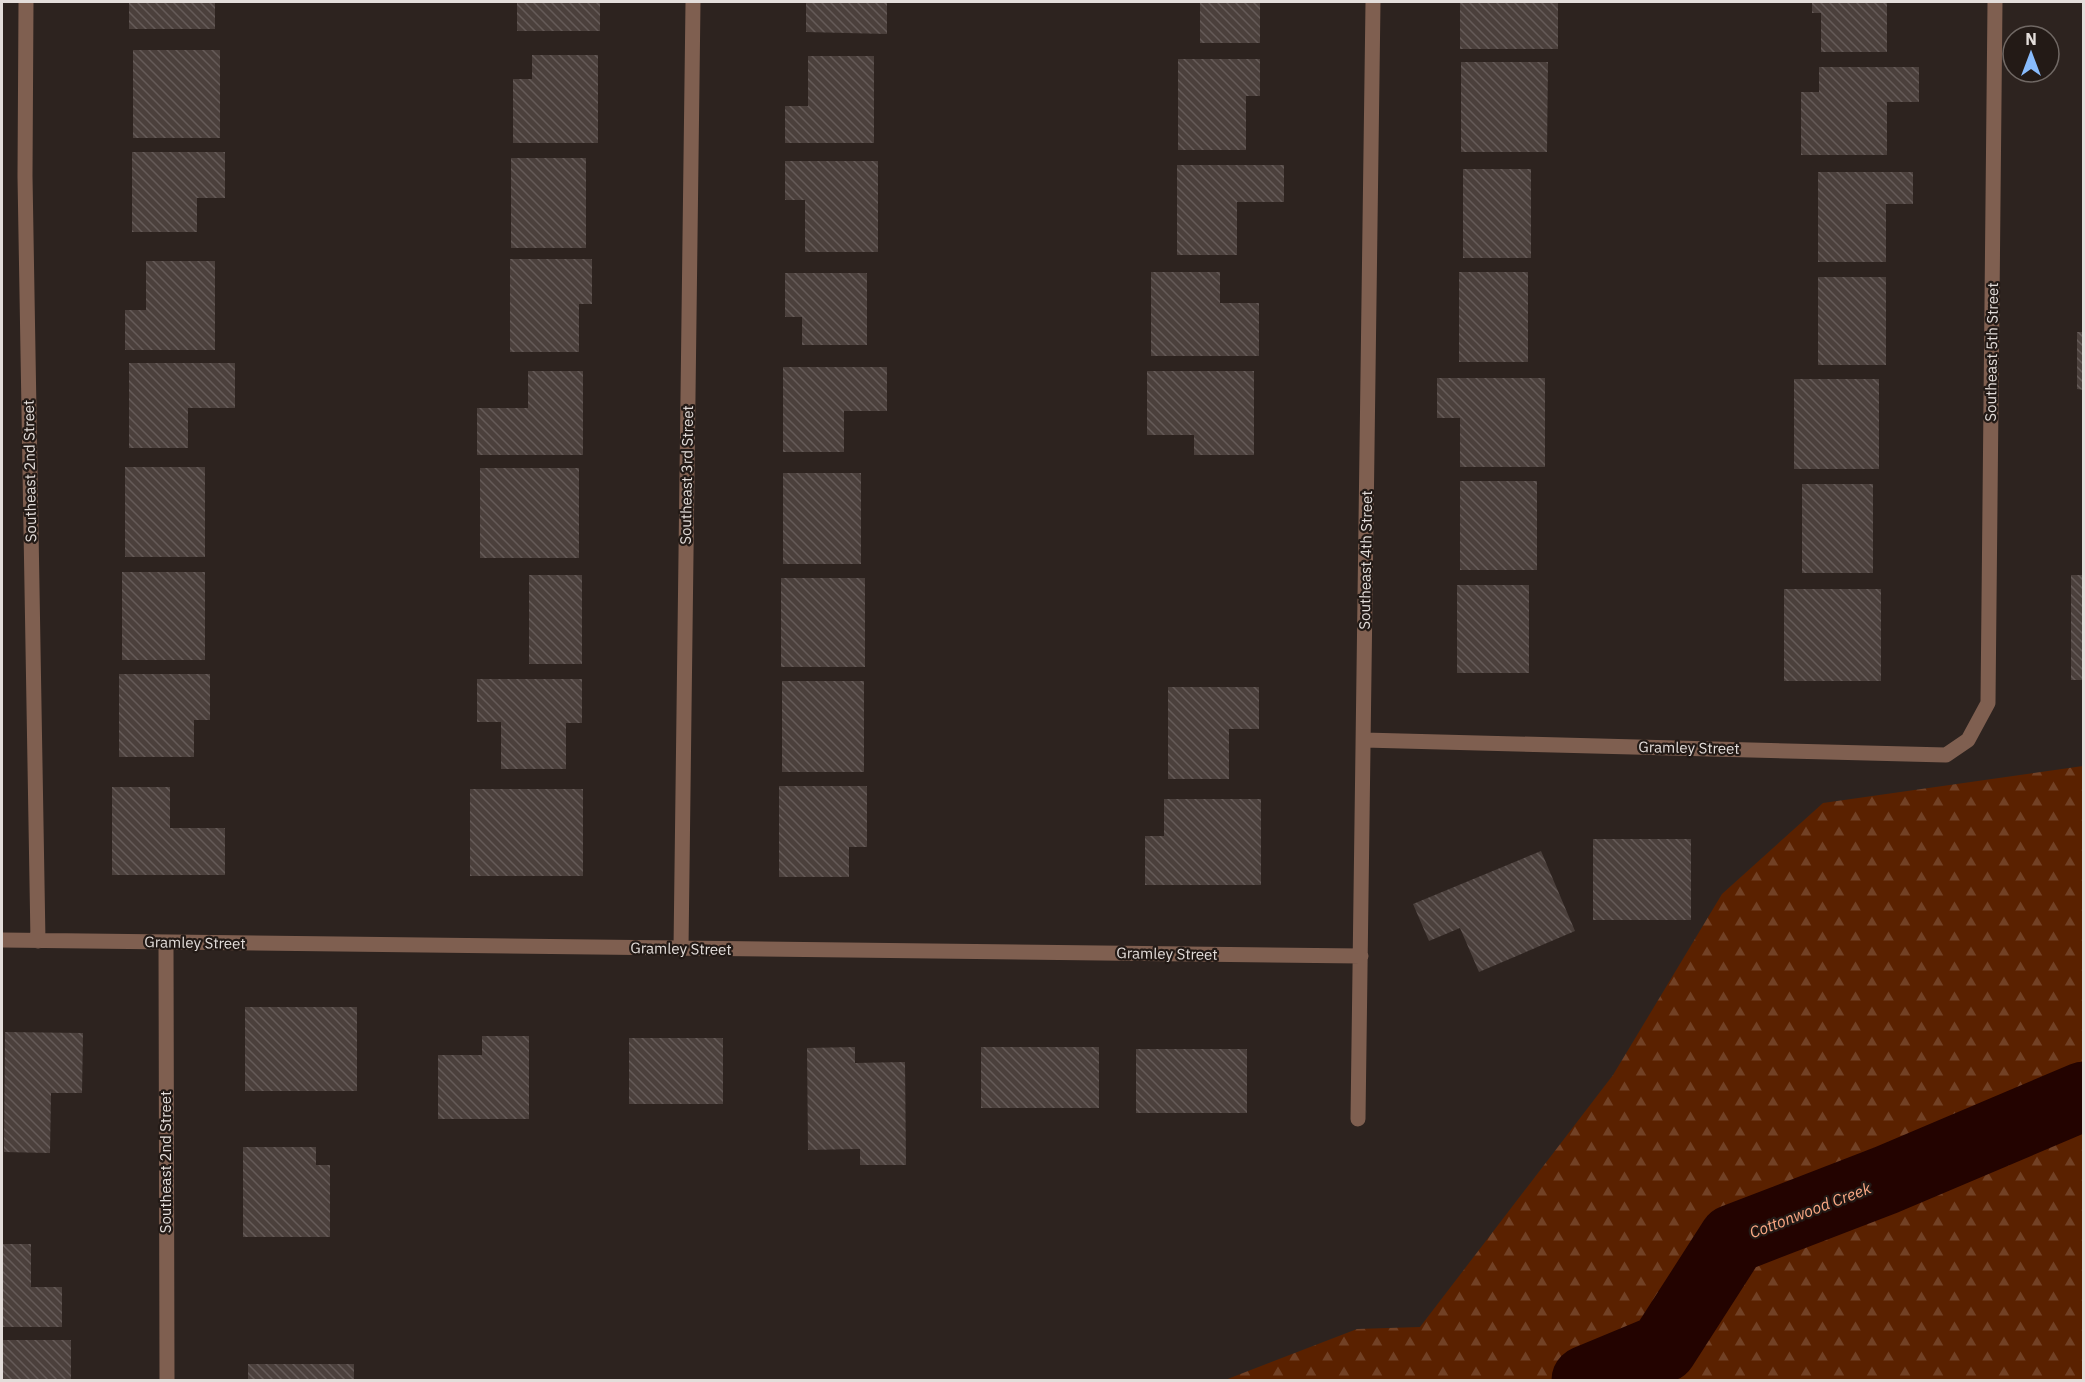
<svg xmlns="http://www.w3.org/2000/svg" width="2085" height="1382" font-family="'IBM Plex Sans',sans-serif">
<defs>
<pattern id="forest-firs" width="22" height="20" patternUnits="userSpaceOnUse" patternTransform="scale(1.5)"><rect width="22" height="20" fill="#5a2100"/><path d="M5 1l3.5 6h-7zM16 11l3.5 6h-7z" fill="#724125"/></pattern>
<pattern id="building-back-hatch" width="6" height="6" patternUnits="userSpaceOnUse" patternTransform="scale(1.5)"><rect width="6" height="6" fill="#4b403c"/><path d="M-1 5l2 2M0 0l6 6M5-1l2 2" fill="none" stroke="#655b58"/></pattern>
</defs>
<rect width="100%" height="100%" fill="#2d231f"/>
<path fill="url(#forest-firs)" d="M2083,766V1380H1225L1357,1329L1420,1327L1613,1075L1722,894L1823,803Z"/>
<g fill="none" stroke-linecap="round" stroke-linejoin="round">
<path stroke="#230300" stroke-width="69" d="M1586,1380L1663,1348L1733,1239L1886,1180L2084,1096"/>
</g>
<path fill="url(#building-back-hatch)" d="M129,2H215V29H129Z
M517,2H600V31H517Z
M806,2H887V34L806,32Z
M1200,2H1260V43H1200Z
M1460,2L1558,3V49H1460Z
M1812,2H1887V52H1821V13H1812Z
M133,50H220V138H133Z
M532,55H598V143H513V79H532Z
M808,56H874V143H785V106H808Z
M1178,59H1260V96H1246V150H1178Z
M1461,62H1548L1547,152H1461Z
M1819,67H1919V102H1887V155H1801V92H1819Z
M132,152H225V198H197V232H132Z
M511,158H586V248H511Z
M785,161H878V252H805V200H785Z
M1177,165H1284V202H1237V255H1177Z
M1463,169H1531V258H1463Z
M1818,172H1913V204H1886V262H1818Z
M510,259H592V304H579V352H510Z
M146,261H215V350H125V310H146Z
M1151,272H1220V303H1259V356H1151Z
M1459,272H1528V362H1459Z
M785,273H867V345H802V317H785Z
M1818,277H1886V365H1818Z
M2077,332H2084V390L2077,389Z
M129,363H235V408H188V448H129Z
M783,367H887V411H844V452H783Z
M528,371H583V455H477V408H528Z
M1147,371H1254V455H1194V435H1147Z
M1437,378H1545V467H1460V418H1437Z
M1794,379H1879V469H1794Z
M125,467H205V557H125Z
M480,468H579V558H480Z
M783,473H861V564H783Z
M1460,481H1537V570H1460Z
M1802,484H1873V573H1802Z
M122,572H205V660H122Z
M529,575H582V664H529Z
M2071,575H2084V680H2071Z
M781,578H865V667H781Z
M1457,585H1529V673H1457Z
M1784,589H1881V681H1784Z
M119,674H210V720H194V757H119Z
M477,679H582V723H566V769H501V722H477Z
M782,681H864V772H782Z
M1168,687H1259V729H1229V779H1168Z
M779,786H867V847H849V877H779Z
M112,787H170V828H225V875H112Z
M470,789H583V876H470Z
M1164,799H1261V885H1145V836H1164Z
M1593,839H1691V920H1593Z
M1541,851L1575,931L1479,972L1460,928L1429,941L1413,904Z
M245,1007H357V1091H245Z
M5,1032L83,1033L82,1093H51L50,1153L4,1152Z
M482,1036H529V1119H438V1055H482Z
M629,1038H723V1104H629Z
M855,1047V1063L905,1062L906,1165H860V1149L808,1150L807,1048Z
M981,1047H1099V1108H981Z
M1136,1049H1247V1113H1136Z
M243,1147H316V1165H330V1237H243Z
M2,1244H31V1287H62V1327H2Z
M2,1340H71V1380H2Z
M248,1364H354V1380H248Z"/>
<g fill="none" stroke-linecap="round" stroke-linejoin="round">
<path stroke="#7f5f50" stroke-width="15" d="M26,2L25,176L38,941
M1364,740L1946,755L1968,740L1988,703L1995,2
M2,940L1361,956
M166,943L167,1380
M681,949L693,2
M1358,1119L1373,2"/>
</g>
<g text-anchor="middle" stroke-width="4.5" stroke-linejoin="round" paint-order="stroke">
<g font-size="15" fill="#e3ddda" stroke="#231a16">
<text transform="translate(1992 352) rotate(-89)" y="5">Southeast 5th Street</text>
<text transform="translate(30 471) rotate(-91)" y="5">Southeast 2nd Street</text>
<text transform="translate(687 475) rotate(-89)" y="5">Southeast 3rd Street</text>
<text transform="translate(1366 560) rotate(-89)" y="5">Southeast 4th Street</text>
<text transform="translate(1689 748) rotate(1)" y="5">Gramley Street</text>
<text transform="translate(195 943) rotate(1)" y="5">Gramley Street</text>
<text transform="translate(681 949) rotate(1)" y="5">Gramley Street</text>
<text transform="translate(1167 954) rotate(1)" y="5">Gramley Street</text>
<text transform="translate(166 1162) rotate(-90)" y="5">Southeast 2nd Street</text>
</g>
<g font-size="16" font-style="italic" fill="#faa884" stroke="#231a16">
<text transform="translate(1810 1210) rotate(-21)" y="6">Cottonwood Creek</text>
</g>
</g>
<rect width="2085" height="1382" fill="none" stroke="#e3ddda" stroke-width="6"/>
<g transform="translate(2031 54)"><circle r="28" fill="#231a16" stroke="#706864" stroke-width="1.5"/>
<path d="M0-4.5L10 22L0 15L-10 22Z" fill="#88bbfc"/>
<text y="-9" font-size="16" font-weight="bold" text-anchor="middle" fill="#e3ddda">N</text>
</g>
</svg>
